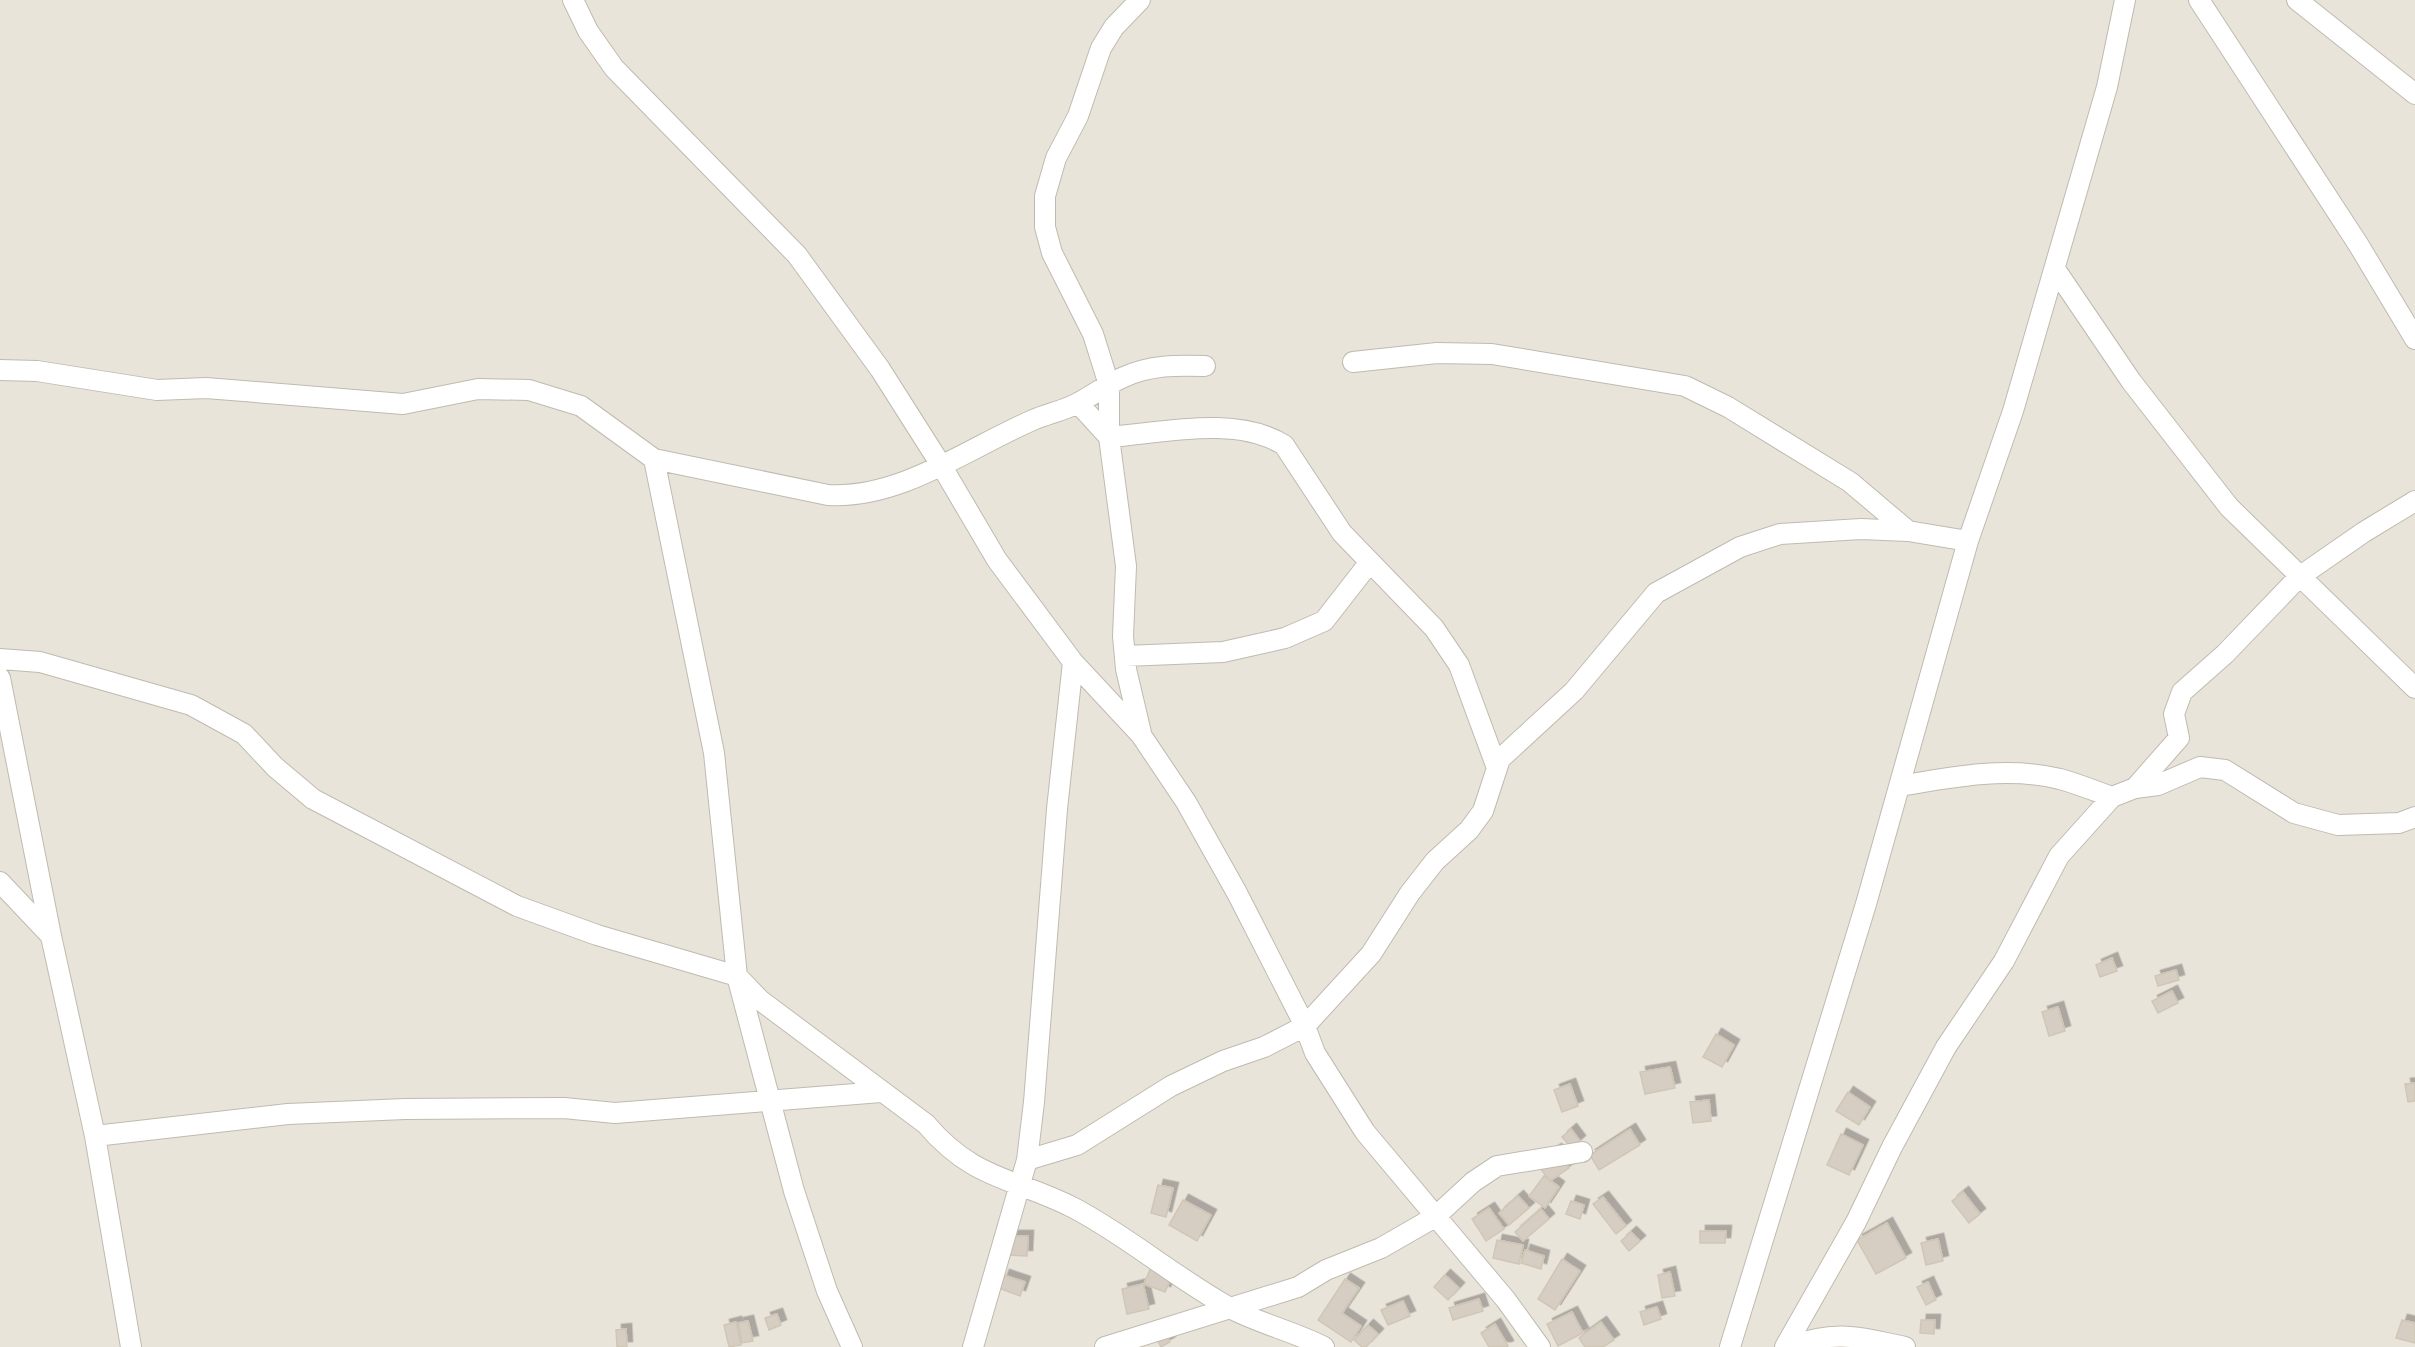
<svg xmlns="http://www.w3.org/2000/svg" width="2415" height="1347" font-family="'Varela Round',sans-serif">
<defs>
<filter id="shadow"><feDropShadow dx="5.5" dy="-5.5" stdDeviation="0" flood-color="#0004"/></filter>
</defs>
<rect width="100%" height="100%" fill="#f5f2ec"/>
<path fill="#e9e4da" d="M0,0H2415V1347H0Z"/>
<path fill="#d6cec2" stroke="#d1c6b5" stroke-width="1.5" filter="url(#shadow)" d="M2112,958L2117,971L2100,977L2096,965Z
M2176,970L2179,980L2158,986L2155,976Z
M2172,991L2178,1003L2158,1013L2152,1001Z
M2058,1007L2065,1031L2049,1036L2042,1012Z
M1716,1034L1734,1045L1722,1067L1703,1057Z
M1670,1067L1675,1088L1645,1094L1640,1072Z
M2415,1083V1101L2408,1102L2405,1084Z
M1570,1084L1578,1106L1562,1112L1554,1090Z
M1848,1092L1870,1107L1859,1125L1836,1111Z
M1709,1100L1711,1121L1693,1123L1690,1102Z
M1571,1129L1580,1141L1572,1148L1562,1137Z
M1630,1129L1640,1145L1599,1170L1590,1155Z
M1841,1134L1863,1145L1849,1175L1827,1165Z
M1556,1149L1569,1168L1550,1181L1536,1163Z
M1544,1176L1559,1187L1545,1208L1529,1196Z
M1158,1185L1173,1188L1166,1217L1151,1213Z
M1963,1192L1980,1214L1969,1223L1952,1201Z
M1518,1196L1529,1208L1509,1225L1499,1213Z
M1603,1197L1626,1226L1616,1234L1593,1204Z
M1183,1200L1211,1215L1197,1241L1169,1225Z
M1571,1201L1584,1205L1580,1219L1566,1214Z
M1489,1208L1504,1229L1486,1241L1472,1219Z
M1541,1209L1549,1219L1523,1241L1515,1232Z
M1887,1223L1906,1258L1876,1274L1857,1240Z
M1700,1231H1726L1725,1243H1700Z
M1631,1232L1640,1241L1629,1251L1621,1241Z
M1005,1236H1028L1027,1256L1004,1255Z
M1938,1239L1943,1261L1926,1265L1921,1243Z
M1497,1240L1523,1245L1519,1264L1493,1258Z
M1525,1250L1544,1256L1541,1269L1521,1263Z
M1562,1259L1580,1271L1555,1310L1538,1299Z
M1151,1267L1172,1276L1165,1292L1144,1284Z
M1670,1272L1675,1296L1662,1298L1658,1275Z
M1004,1275L1025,1282L1020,1296L999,1288Z
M1445,1275L1459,1288L1448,1300L1434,1287Z
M1345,1279L1359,1288L1342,1313L1361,1326L1351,1342L1318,1320Z
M1928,1282L1936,1300L1926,1305L1917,1287Z
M1143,1284L1149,1309L1127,1314L1122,1289Z
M1479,1299L1483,1311L1453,1320L1449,1308Z
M1403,1301L1410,1316L1388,1325L1381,1310Z
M1657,1307L1661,1319L1644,1325L1640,1312Z
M1572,1312L1583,1333L1558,1346L1547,1324Z
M777,1314L781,1325L769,1330L765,1318Z
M1921,1320H1935L1934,1334L1920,1333Z
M2402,1320L2415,1323V1343L2396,1338Z
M748,1321L753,1341L742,1343L738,1323Z
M736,1322L741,1345L729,1347L724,1325Z
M1601,1322L1614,1340L1603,1347H1585L1579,1338Z
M1495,1324L1508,1346L1506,1347H1489L1481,1333Z
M1162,1325L1170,1342L1161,1347L1152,1330Z
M1368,1325L1378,1334L1366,1347H1362L1354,1340Z
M626,1329L627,1347H617L616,1330Z"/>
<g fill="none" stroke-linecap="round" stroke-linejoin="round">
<defs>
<path id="minor" d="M573,0L588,31L614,68L797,255L880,369L941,465L997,560L1073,662L1141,735L1186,802L1237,893L1305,1026L1315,1053L1365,1132L1506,1300L1540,1347
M1140,0L1114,27L1101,48L1078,116L1056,158L1045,196V227L1052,253L1093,334L1109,385V437L1126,566L1123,636L1126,669L1141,733
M2199,0L2358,244L2415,339
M2297,0L2415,94
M2055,269L2131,381L2229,507L2415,688
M1353,362L1437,353L1492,354L1685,386L1728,407L1850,482L1908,531
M0,370L37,371L157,390L206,388L403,404L478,389L529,390L581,406L654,459L828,495C901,499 968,448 1033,420C1047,414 1062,411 1076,404C1092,396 1107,384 1124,377C1150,365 1177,365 1205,366
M1078,403L1109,437
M1109,437C1163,433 1236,415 1284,445L1342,533L1434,628L1459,665L1497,768
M654,459L714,753L737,976L794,1191L827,1291L852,1347
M1125,656L1223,652L1285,638L1324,621L1370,562
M0,659L40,662L191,705L244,734L275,767L313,799L517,906L597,935L737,976L760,1000L926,1124C973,1180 1015,1178 1074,1208C1129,1237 1177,1279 1232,1309C1261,1324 1295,1332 1324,1347
M0,678L51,936L95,1136L131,1347
M1900,786C1951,777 2008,766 2060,779C2078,784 2095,791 2112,797
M2135,788L2179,738L2174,714L2182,692L2225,654L2299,577L2364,532L2415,501
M0,882L51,936
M95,1136L288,1114L405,1109L564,1108L615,1113L881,1092
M1027,1160L1077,1145L1171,1086L1223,1061L1264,1047L1305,1026L1371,954L1410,893L1435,861L1469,830L1483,811L1500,759L1574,691L1656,593L1740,547L1780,534L1861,529L1908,531L1968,541
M973,1347L1027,1160L1034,1102L1057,809L1073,662
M1105,1347L1298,1287L1326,1270L1381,1248L1435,1217L1473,1182L1497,1166L1582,1152
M1730,1347L1866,904L1968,541L2013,411L2107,87L2125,0
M1785,1347L1856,1222L1892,1147L1946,1047L2004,961L2059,856L2112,797L2135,788L2158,785L2200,767L2225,770L2294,813L2338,825L2399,823L2415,817
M1786,1347C1837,1330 1854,1336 1905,1347"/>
</defs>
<use href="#minor" stroke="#c0baaf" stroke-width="22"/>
<use href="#minor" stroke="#fff" stroke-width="20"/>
</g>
</svg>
